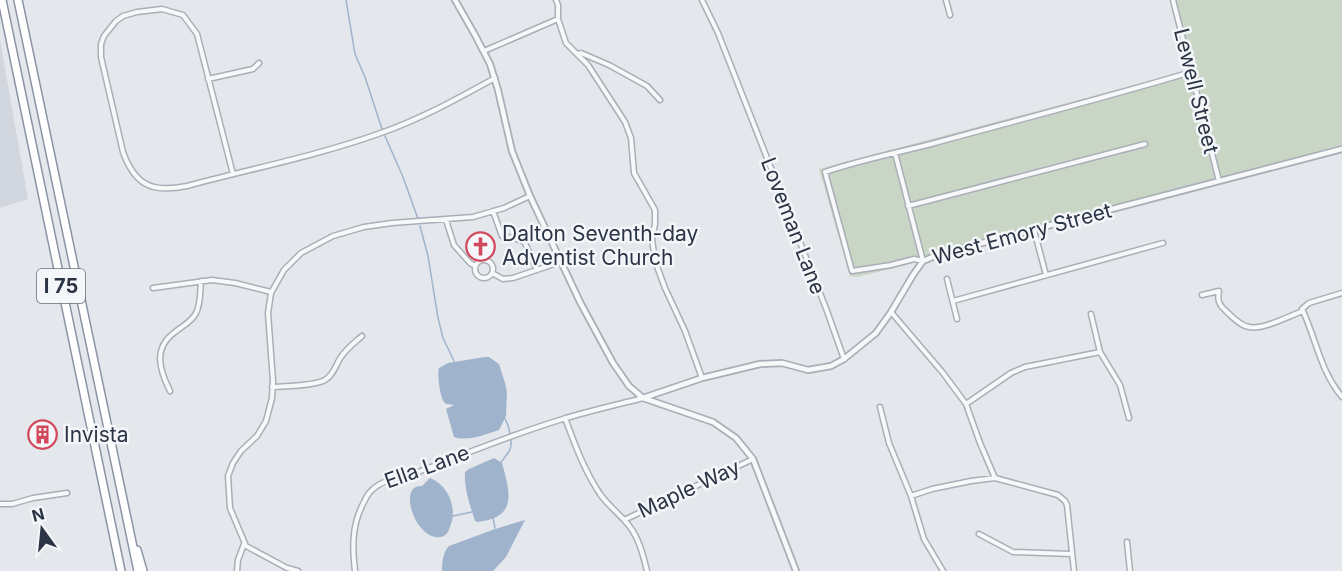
<svg xmlns="http://www.w3.org/2000/svg" width="1342" height="571" font-family="Inter,sans-serif">
<rect width="100%" height="100%" fill="#e4e7ec"/>
<path fill="#d2d6de" d="M0,40L28,199L0,208Z"/>
<path fill="#c9d6c5" d="M1170,0H1342V145L1101,209L895,268L856,277L850,276L819,169L1183,72L1186,65Z"/>
<path fill="#9fb4cc" d="M485,357H489L499,364L505,383L507,392L506,416L499,430C486,434 468,442 454,437L446,409L454,405C451,404 447,405 445,403C440,399 437,374 439,368L448,363Z
M494,458L502,463C510,493 518,517 478,522L475,521C470,505 464,489 465,472L469,469Z
M430,478C448,485 457,507 451,524C449,529 449,533 444,536C418,547 395,484 422,486Z
M525,520L506,557L493,571H442C442,562 443,552 449,546L495,529Z"/>
<g fill="none" stroke-linecap="round" stroke-linejoin="round">
<path stroke="#9fb4cc" stroke-width="1.5" d="M346,0L355,54L365,77L382,129
M385,136L403,177L418,219
M420,226L428,256L438,318L443,338L454,361
M501,462C510,451 513,449 510,434C509,428 508,424 505,419
M453,516L472,512
M493,518L495,528"/>
<defs>
<path id="minor" d="M556,0L558,5V19L566,43L588,65L625,122L631,138L634,173L655,210V224L652,239L655,261L665,288L685,331L702,378
M702,0L718,33L827,311L844,359
M946,0L950,15
M1173,0L1219,181
M484,51L558,19
M578,54L581,53L609,65L647,86L660,100
M208,79L253,69L259,63
M895,153L923,261L914,259L891,265L852,271L825,172C860,160 896,153 931,144C1018,120 1105,98 1191,72
M233,174L197,34L183,15L162,9L137,12L123,16L116,21L104,36L101,44V57L123,152C135,186 153,193 187,186C250,169 316,156 378,134C419,120 457,99 495,78
M908,206L1145,144
M493,211L502,236L521,240L525,243L537,270
M446,220L454,245L470,263L475,266
M1034,230L1046,275
M475 269a9 9 0 1 1 18 0a9 9 0 1 1-18 0Z
M492,273L503,279L513,278L560,262
M947,279L957,319
M153,288L212,280L235,283L271,292
M1202,295L1219,291C1217,300 1219,305 1226,311C1232,317 1241,326 1249,327C1263,330 1289,316 1303,311C1317,342 1320,370 1342,397
M953,301L1163,243
M1303,311L1302,309L1309,303L1342,293
M891,312L943,373L966,404L980,443L995,478
M1091,314L1100,352L1120,385L1129,418
M272,387C285,386 315,386 325,380C334,375 336,364 341,357C347,348 354,343 362,336
M170,391C159,369 153,348 175,332C182,326 192,322 196,313C201,304 200,291 201,281
M966,404L1011,373L1025,367L1100,352
M880,407L889,443L911,496L924,539L943,571
M565,418C575,445 584,470 600,494C607,504 617,512 625,521C638,534 643,554 647,571
M911,496L932,489L971,481L995,478L1058,495L1065,501L1067,505L1074,571
M0,504H12L33,498L67,493
M624,520L753,459
M979,534L1013,552L1071,554
M1127,542L1130,571
M237,571L238,560L244,544
M298,571L287,568L246,546L230,508L228,476L233,463L241,451L257,436L266,421L272,398L273,381L268,313L271,293L284,270L301,253L333,236L364,227L392,223L473,217L504,208L530,196
M355,571C352,547 352,525 363,504C365,500 367,495 370,492C383,478 399,479 416,473C464,454 513,434 563,419C589,411 616,405 643,398"/>
<path id="tertiary" d="M455,0L475,35L490,64L498,90L512,151L530,196L580,302L613,363L629,386L643,398L713,422L736,438L753,459L796,571
M643,398L702,378L760,364L782,363L808,370L831,366L844,359L876,333L891,312L913,275L923,261L940,254L1342,149"/>
<path id="motorway" d="M2,0L121,571
M18,0L138,571
M137,550L143,571"/>
</defs>
<use href="#minor" stroke="#a9aeb7" stroke-width="7"/>
<use href="#tertiary" stroke="#a9aeb7" stroke-width="8"/>
<use href="#motorway" stroke="#8b94a3" stroke-width="10"/>
<use href="#minor" stroke="#f7f8fa" stroke-width="4"/>
<use href="#tertiary" stroke="#f7f8fa" stroke-width="4.5"/>
<use href="#motorway" stroke="#fff" stroke-width="7"/>
</g>
<defs>
<symbol id="church-ring" viewBox="-11 -11 22 22"><circle r="9.5" fill="#f4f6f9" stroke="#d1495b" stroke-width="1.5"/><path d="M-1.2-6h2.4v3.5h3.3v2.4h-3.3V6h-2.4V-.1h-3.3v-2.4h3.3Z" fill="#d1495b"/></symbol>
<symbol id="building-ring" viewBox="-11 -11 22 22"><circle r="9.5" fill="#f4f6f9" stroke="#d1495b" stroke-width="1.5"/><path d="M-4-6H4V6H1V3H-1V6H-4ZM-2.5-4.3h1.7v1.8h-1.7ZM.8-4.3h1.7v1.8H.8ZM-2.5-1h1.7V.8h-1.7ZM.8-1h1.7V.8H.8Z" fill="#d1495b"/></symbol>
</defs>
<g fill-rule="evenodd">
<use href="#church-ring" x="464" y="230" width="33" height="33"/>
<use href="#building-ring" x="26" y="418" width="33" height="33"/>
</g>
<g text-anchor="middle" stroke-width="5" stroke-linejoin="round" paint-order="stroke">
<rect fill="#f4f6f9" stroke="#676e7b" stroke-width="1.5" x="37" y="269" width="48" height="34" rx="4.5"/>
<g font-size="20" font-weight="bold" fill="#2b3445">
<text x="61" y="293">I 75</text>
</g>
<g font-size="21" fill="#2b3445" stroke="#f4f6f9">
<text transform="translate(1196 91) rotate(76)" y="7">Lewell Street</text>
<text transform="translate(793 226) rotate(69)" y="7">Loveman Lane</text>
<text transform="translate(1022 234) rotate(-15)" y="7">West Emory Street</text>
<text transform="translate(427 467) rotate(-20)" y="7">Ella Lane</text>
<text transform="translate(689 489) rotate(-25)" y="7">Maple Way</text>
</g>
<g font-size="21" fill="#2b3445" stroke="#f4f6f9" text-anchor="start">
<text x="502" y="241">Dalton Seventh-day<tspan x="502" dy="24">Adventist Church</tspan></text>
<text x="64" y="442">Invista</text>
</g>
</g>
<g transform="translate(42 529) rotate(345)" stroke="#f4f6f9" stroke-width="4.5" paint-order="stroke">
<path d="M0-4.5L10 22L0 15L-10 22Z" fill="#2b3445"/>
<text y="-9" font-size="16" font-weight="bold" text-anchor="middle" fill="#2b3445">N</text>
</g>
</svg>
